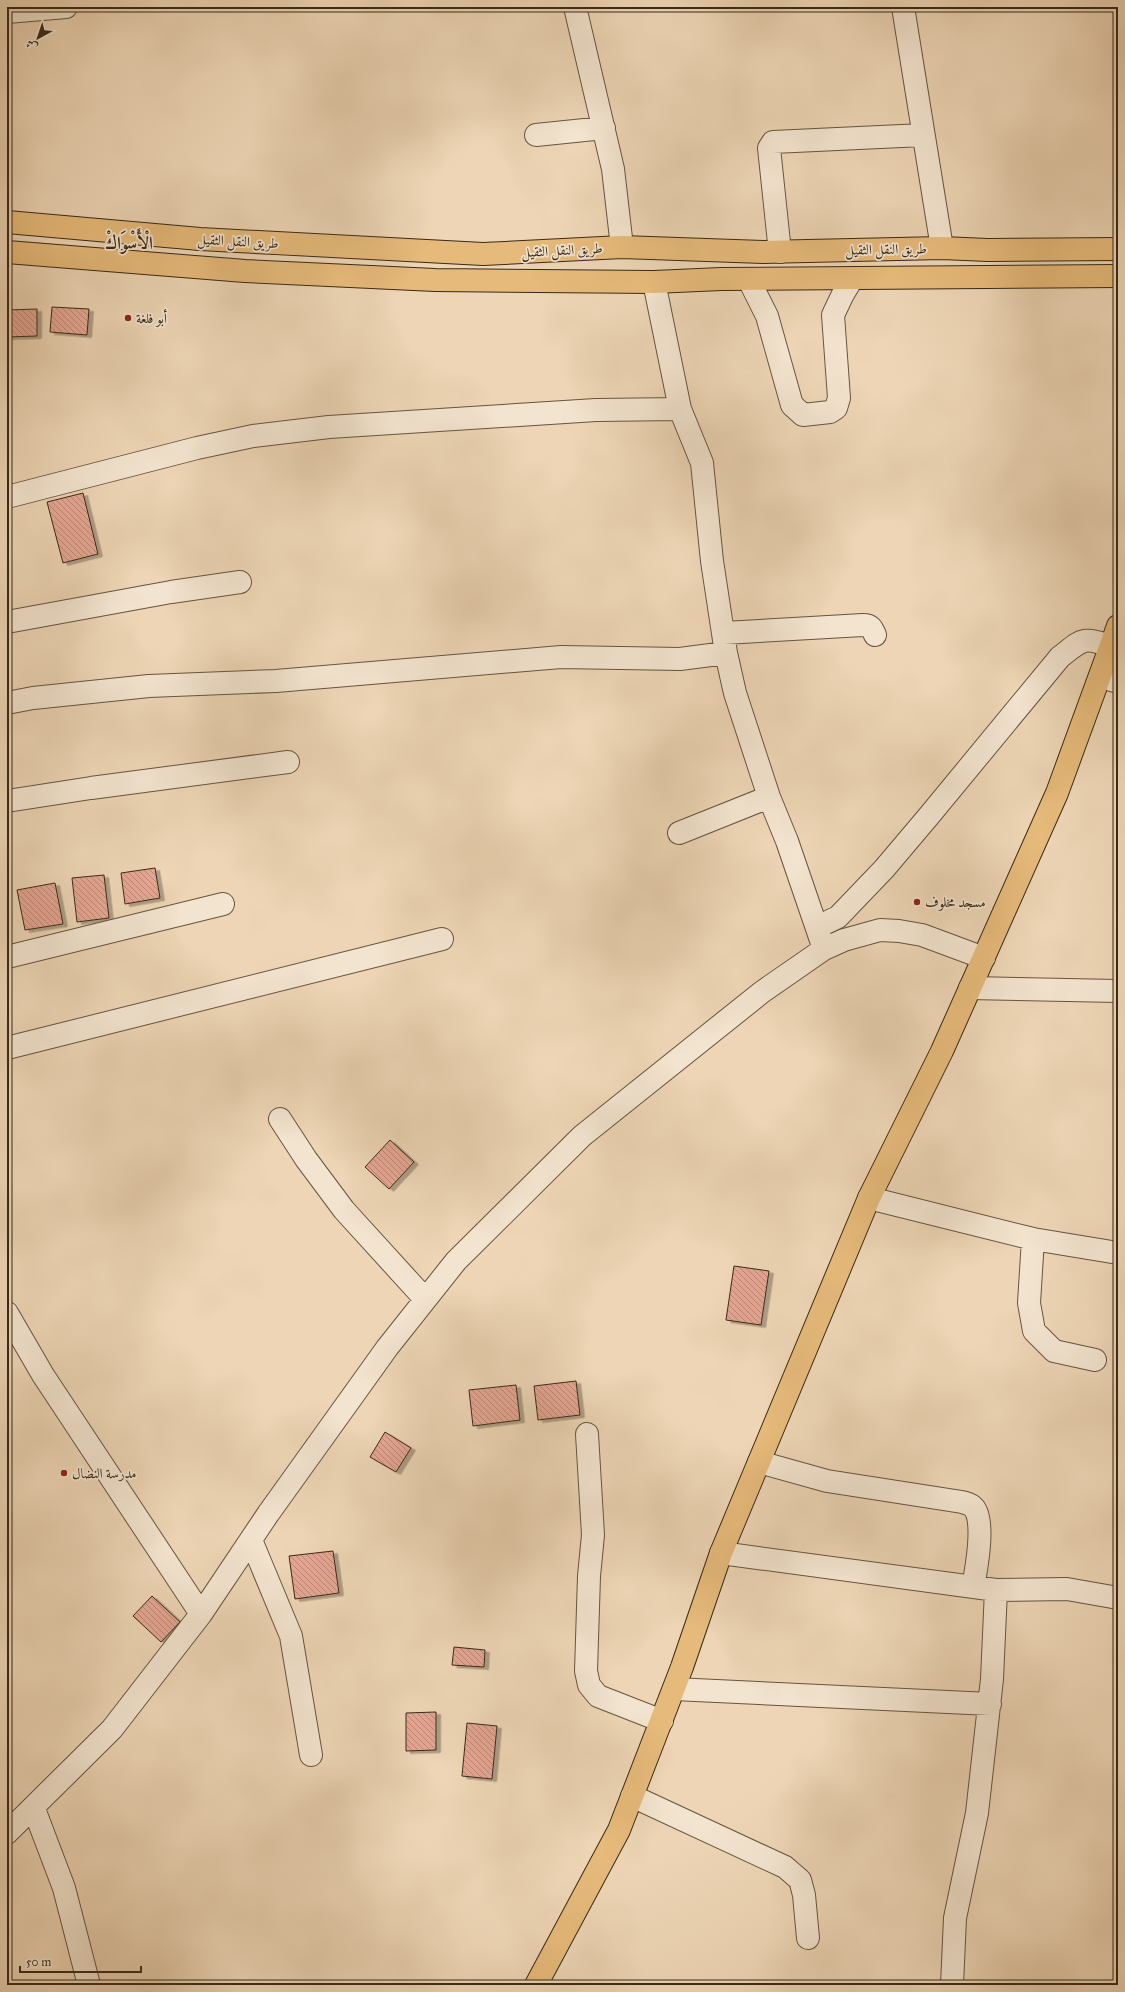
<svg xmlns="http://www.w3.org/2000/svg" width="1125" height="1992" font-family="'IM FELL Great Primer',Amiri,serif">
<defs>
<pattern id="building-back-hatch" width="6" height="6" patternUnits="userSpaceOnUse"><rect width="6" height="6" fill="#e5a693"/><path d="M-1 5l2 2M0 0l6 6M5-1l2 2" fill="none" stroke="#bb8777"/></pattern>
<filter id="shadow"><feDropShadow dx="4.5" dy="2.5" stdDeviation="0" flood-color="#0004"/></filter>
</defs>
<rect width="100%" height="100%" fill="#edd5b5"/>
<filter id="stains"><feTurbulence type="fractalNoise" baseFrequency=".005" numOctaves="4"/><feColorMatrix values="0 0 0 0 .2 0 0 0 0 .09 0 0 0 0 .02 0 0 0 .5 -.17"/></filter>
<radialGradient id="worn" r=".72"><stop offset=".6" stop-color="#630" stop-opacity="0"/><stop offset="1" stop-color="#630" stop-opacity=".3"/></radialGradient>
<path fill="url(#building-back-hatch)" stroke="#382a18" filter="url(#shadow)" d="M52,307L89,309L87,335L50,332Z
M37,309V336L7,337V310Z
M83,493L98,554L63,563L47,502Z
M155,868L160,898L125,904L121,873Z
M104,875L109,918L77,922L72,878Z
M55,883L63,924L25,930L17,890Z
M390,1140L414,1162L389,1189L365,1167Z
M734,1266L769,1271L761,1325L726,1320Z
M576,1381L580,1415L538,1420L534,1386Z
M516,1385L520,1420L473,1426L469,1390Z
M385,1432L411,1448L396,1472L370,1457Z
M333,1551L339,1593L295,1599L289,1556Z
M152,1596L180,1622L161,1642L133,1616Z
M454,1647L485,1650L484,1667L452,1665Z
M436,1712V1750L406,1751V1713Z
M467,1723L497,1726L492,1779L462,1776Z"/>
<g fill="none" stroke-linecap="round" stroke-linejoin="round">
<defs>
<path id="minor" d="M575,7L613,169L622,247
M903,7L942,248
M7,12L66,7
M536,135L604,128
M780,252L769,148L773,142L923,135
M749,280L767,316L792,405L803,415L830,412L836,408L839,398L833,315L843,294L852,279
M654,282L680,409L702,463L712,561L726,653L735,693L769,797L787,841L824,949
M7,497L197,448L253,436L329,427L596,410L680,409
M7,622L171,592L240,582
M724,633L863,625C871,625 872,628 875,635
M1100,677L1118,682
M7,703L33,698L149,686L276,681L561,657L680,659L726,653
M7,801L91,788L288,762
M679,833L769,797
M817,927L838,917L884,869L928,817L1060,657C1082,640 1082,636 1110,646
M7,957L223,904
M970,988L1118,991
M7,1048L442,939
M280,1119L306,1159L344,1210L425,1299
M869,1198L1033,1239L1118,1253
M1033,1239L1029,1303L1034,1331L1054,1351L1095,1360
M7,1313L43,1375L201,1614
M587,1434L593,1535L589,1576L586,1671L589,1685L598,1696L662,1721
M759,1462L827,1481L962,1502C965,1503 971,1504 973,1507C986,1518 976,1571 973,1587
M251,1540L291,1636L311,1755
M721,1553L996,1590L992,1679L977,1813L955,1918L952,1985
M996,1590L1067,1589L1118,1598
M674,1689L990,1704
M632,1796L785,1867L800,1880L804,1895L808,1938
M34,1809L64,1888L89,1985
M7,1833L112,1729L201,1614L268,1514L387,1348L456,1261L582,1136L762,992L824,949L844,940L880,930L899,931L922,935L984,958"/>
<path id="major" d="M536,1985L619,1830L682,1667L721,1553L869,1198L942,1051L1057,793L1118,626"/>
<path id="highway" d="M7,222L200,239L483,254L622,247L763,252L942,248L988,250L1118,249
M7,252L245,271L435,280L654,282L721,279L1118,276"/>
</defs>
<use href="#minor" stroke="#65553f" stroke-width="24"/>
<use href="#major" stroke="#382a18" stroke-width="24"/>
<use href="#highway" stroke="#382a18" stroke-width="24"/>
<use href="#minor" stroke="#f3e4cf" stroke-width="22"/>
<use href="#major" stroke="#e6ba7a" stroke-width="22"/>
<use href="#highway" stroke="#e6ba7a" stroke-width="22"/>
</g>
<g fill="#8f2418" stroke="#f3e4cf" stroke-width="1.5">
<circle cx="128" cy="318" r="4"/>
<circle cx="917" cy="902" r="4"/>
<circle cx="64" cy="1473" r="4"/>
</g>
<g text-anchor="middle" stroke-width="3.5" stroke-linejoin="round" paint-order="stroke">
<g font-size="14" fill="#382a18" stroke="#f3e4cf">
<text transform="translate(238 241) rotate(3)" y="5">طريق النقل الثقيل</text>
<text transform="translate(886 249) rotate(-1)" y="5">طريق النقل الثقيل</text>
<text transform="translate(562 250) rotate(-3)" y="5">طريق النقل الثقيل</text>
</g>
<g font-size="14" fill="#382a18" stroke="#f3e4cf" text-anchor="start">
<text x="136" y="323">أبو فلغة</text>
<text x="925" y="907">مسجد مخلوف</text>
<text x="72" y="1478">مدرسة النضال</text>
</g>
<g font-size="18" font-weight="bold" fill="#382a18" stroke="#f3e4cf">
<text x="129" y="249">الْأَسْوَاكْ</text>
</g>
</g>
<rect width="1125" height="1992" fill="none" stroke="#edd5b5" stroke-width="24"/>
<rect x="8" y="8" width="1109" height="1976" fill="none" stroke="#382a18" stroke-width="2"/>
<rect x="12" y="12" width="1101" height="1968" fill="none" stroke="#382a18"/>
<g transform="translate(38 38) rotate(220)" stroke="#f3e4cf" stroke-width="3" paint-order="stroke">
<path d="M0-3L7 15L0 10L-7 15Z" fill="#382a18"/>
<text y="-6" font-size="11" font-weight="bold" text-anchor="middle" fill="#382a18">ش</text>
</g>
<path d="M20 1966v6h121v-6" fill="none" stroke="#382a18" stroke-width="2"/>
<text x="26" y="1966" font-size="12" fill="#382a18" stroke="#f3e4cf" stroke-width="3" paint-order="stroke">50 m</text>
<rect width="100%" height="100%" filter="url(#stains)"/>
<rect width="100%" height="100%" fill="url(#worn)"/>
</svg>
